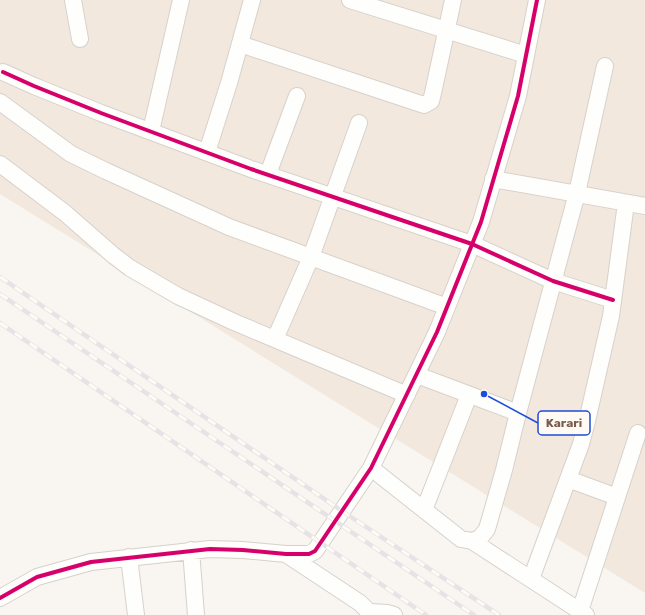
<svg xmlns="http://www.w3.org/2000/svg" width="645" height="615" font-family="Rubik,sans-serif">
<rect width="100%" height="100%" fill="#f9f5f0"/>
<path fill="#f2e8de" d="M0,0H645V593L0,194Z"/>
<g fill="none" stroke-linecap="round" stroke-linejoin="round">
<defs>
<path id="minor" d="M73,0L80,39
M350,0L526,55
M240,44L424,105L431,101L433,93L453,0
M3,72L34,86L101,113L251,169L472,244L553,281L613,300
M0,102L71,154L106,171L229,227L447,307
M151,131L181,0
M207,152L229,83L252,0
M0,164L65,213L113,255L130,268L178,296L234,322L407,395
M268,174L297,96
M493,179L645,206
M275,339L311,257L359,123
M417,375L518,413
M371,468L461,539L472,541L480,538L487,529L504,470L518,413L577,193L605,66
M568,479L617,497
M424,510L469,395
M472,541L586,615
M191,550L196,615
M286,554L360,603L372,615
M129,557L136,615
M531,579L581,444L587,421L611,316L626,203
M0,598L37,577L91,562L210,549L243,550L286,554H309L315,551L371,468L437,332L481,222L518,96L537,0
M580,611L638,433
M370,612L387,613L394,615"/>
</defs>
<use href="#minor" stroke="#d7d1cb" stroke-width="18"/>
<use href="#minor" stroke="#fefefd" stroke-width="16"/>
<defs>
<path id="rail" d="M0,277L342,511L499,615
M0,294L474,615
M0,323L426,615"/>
</defs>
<use href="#rail" stroke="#e6e3e7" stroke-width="4.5"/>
<use href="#rail" stroke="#fffaf3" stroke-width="3" stroke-dasharray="9" stroke-linecap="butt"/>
<defs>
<path id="cycleway" d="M3,72L34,86L101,113L251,169L472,244L553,281L613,300
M0,598L37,577L91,562L210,549L243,550L286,554H309L315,551L371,468L437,332L481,222L518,96L537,0"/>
</defs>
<use href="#cycleway" stroke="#fffaf3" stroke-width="6"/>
<use href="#cycleway" stroke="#d6006c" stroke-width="4"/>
</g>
<path fill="none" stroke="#1d4ed8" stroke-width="1.5" d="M484 394L538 423"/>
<circle fill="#1d4ed8" stroke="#fffaf3" stroke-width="1.5" cx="484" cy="394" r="4"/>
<rect fill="#fffaf3" stroke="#1d4ed8" stroke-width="1.5" x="538" y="411" width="52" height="24" rx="4"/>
<g font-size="12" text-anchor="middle" font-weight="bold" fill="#7a5c4d">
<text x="564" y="427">Karari</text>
</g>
</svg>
